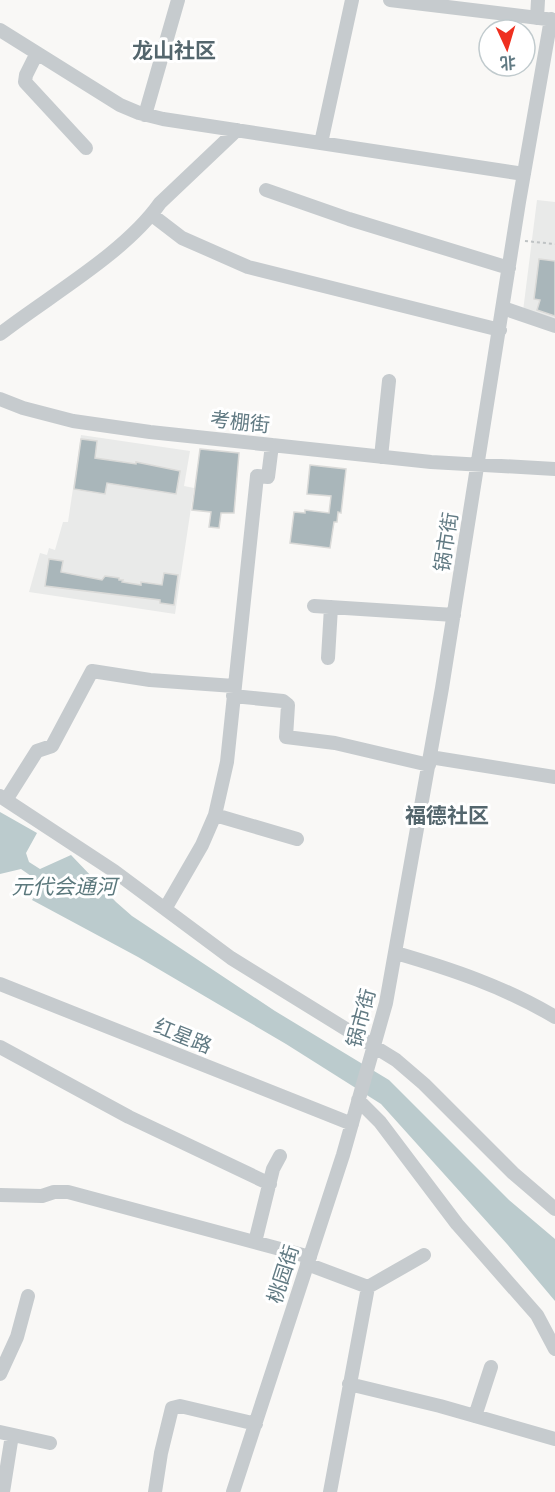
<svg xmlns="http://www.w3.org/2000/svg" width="555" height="1492" font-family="Roboto,'Noto Sans SC',sans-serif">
<rect width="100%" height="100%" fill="#f9f8f6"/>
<path fill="#e9eae9" d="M537,200L555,202V322L523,311Z
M81,435L190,451L184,486L194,488L175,614L29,592L40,553L47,555L49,548L55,550L63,522H68Z"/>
<path fill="#bbcbcd" d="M0,812L37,833L26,853L29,862L40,869L71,855L116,902L132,916L275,1011L389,1080L509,1200L555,1239V1301L507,1244L381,1104L286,1044L138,957L32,900L38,891L31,876L21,869L0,874Z"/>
<path fill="#a9b6ba" stroke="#dadad8" stroke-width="1.5" d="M539,259L555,261V316L537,310L540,300L534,299Z
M81,439L97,441L95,458L136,464V462L180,471L176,494L107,483L105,494L74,489Z
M200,449L239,453L234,513H221L219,528L209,527L211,512L192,510Z
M310,465L346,469L341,513L338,512L337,522H334L330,548L290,543L294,512L305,513V510L329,513L331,496L307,494Z
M49,559L63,561L61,572L102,580L105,576L119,578V580H123L122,582L141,585V582L162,585L164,573L178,575L174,605L160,603V600L45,586Z"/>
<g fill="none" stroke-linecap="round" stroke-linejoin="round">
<path stroke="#bfc3c4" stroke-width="2" stroke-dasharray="3 3" stroke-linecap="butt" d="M525,241L555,244"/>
<path stroke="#c6cbce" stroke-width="14" d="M390,0L555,20
M537,18L538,0
M0,30L120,105L139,113L163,119L524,174
M37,53L26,75L25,82L86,148
M145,115L178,0
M321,143L352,0
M266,190L349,219L509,268
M152,215L182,238L248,267L500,330
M503,308L555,326
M0,334C49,296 125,253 160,203L237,130
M0,399L23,408L73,421L150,432L431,462L555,469
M381,457L389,381
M314,606L454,615
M328,658L331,607
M233,696L283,701L288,705L286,737L335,743L429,765
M430,757L555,777
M0,796L114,871L231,958L396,1060L424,1084L513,1173L555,1209
M6,800L37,751L52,746L92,671L150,680L234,686
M215,815L297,839
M165,909L202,845L215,815L227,762L257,476L268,477L272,445
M396,953C451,969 505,987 555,1017
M0,984L352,1124
M0,1047L129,1117L270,1184
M358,1100L380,1122L457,1224L537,1315L555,1349
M0,1195L42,1196L54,1192H68L310,1257
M255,1242L273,1169L280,1156
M307,1264L368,1287
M0,1374L17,1337L28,1296
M349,1384L440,1406L555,1439
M475,1416L491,1367
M0,1432L50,1443
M3,1492L12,1435
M155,1492L161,1453L172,1408L180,1406L256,1424
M233,1492L343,1155L386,1003L442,688L519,202L551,19
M330,1492L368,1287L424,1255"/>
</g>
<g text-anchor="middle" stroke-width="6" stroke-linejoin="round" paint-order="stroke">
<g font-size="20" fill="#617a83" stroke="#fff">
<text transform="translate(240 422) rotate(6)" y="7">考棚街</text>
<text transform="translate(446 542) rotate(-81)" y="7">锅市街</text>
<text transform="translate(361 1018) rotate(-75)" y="7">锅市街</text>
<text transform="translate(183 1036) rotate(22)" y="7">红星路</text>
<text transform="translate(283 1274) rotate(-72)" y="7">桃园街</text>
</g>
<g font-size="21" font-weight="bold" fill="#54666d" stroke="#fff">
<text x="174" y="58">龙山社区</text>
<text x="447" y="823">福德社区</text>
</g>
<g font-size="21" font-style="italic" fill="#5c797d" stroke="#fff">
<text x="64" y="894">元代会通河</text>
</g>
</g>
<g transform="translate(507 48) rotate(176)"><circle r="28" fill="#ffffff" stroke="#c0cacd" stroke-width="1.5"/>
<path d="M0-4.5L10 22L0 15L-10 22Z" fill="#ef2f1f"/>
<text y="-9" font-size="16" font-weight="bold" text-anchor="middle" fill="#617a83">北</text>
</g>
</svg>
